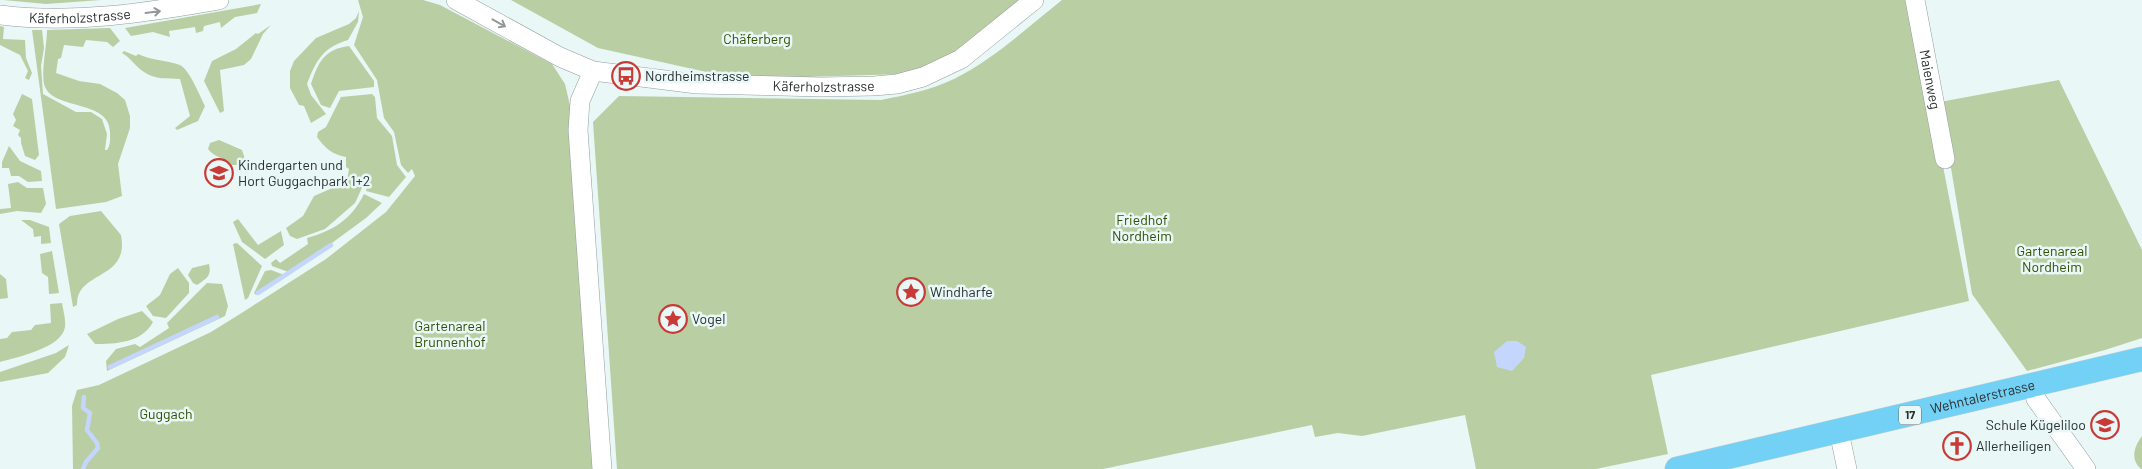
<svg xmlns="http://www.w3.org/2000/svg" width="2142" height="469" font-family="Barlow,sans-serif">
<rect width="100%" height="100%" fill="#e9f7f7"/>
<path fill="#b9cfa3" d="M3,0H101L46,4Z
M358,0H423L440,5L552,64L565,84L571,110L595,469H73L72,406L77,390L99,385L211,332L240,314L326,259L386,212L415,176L412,169L408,173L401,165L394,132L384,118L377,80L354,45L363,17Z
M511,0H1020L945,60L905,74L738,79L598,48Z
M1062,0H1911L1969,301L1651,375L1668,454L1596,469H1476L1465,415L1362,436L1338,433L1315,437L1312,425L1103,469H617L593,122L619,96L881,100C906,95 931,90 954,79C994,59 1028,27 1062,0Z
M261,4L257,13L235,17L221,28L220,22L204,26L203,31L196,33L195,27L169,31L170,37L153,32L131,36L125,28Z
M359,11L358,22L348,40C322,48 316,61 307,84L311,95L326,114L311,123L304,106L299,105L290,88V71L294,61L316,38L349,24L356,18Z
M271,25L263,34L251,59L244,65L220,70L224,111L220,113L204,81L212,61L236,49L256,33L258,34Z
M0,26L4,27L3,39L25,40L26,58L32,73L29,80L25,78L28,71L20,55L0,45Z
M110,28L120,41L113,47L107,42L86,40L83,47L64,45L61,58L58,59L56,73L79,81L100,84L117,93L125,100L130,116V128L118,164L122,196L106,202L56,209L32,30H42L44,48L41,66L43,94L76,112H91L102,119L107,134L105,150H107C111,144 110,139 110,132C110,100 55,110 45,87C40,75 47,46 47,30Z
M349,46L374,81V87L339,91L330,108L321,105L311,84C318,63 324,49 349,46Z
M124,51L136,56L138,54C153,61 167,60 180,65C189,69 200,96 205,106L198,121L177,130L175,128L190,116L180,79C168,78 155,80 144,72C135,66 131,58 122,53Z
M2059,80L2142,250V338L2105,350L2027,371L1972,294L1940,102Z
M22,94L32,99L39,155L35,160L25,156L21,143V138L18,135L20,130L13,126L16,120L13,114Z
M372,94L375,97L377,118L392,136L397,165L406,177L389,197L366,191L369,179H366L355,203L325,229L297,239L290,236L286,228L303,216L314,196L337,186H346L349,169L346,167V157C333,155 325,148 317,137L318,132L326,127L341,97Z
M219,140L242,150L245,159L242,165H232C224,157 215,158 208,149L210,143Z
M9,146L20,161L41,171L42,181L28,182L19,176H11L9,168H2V162Z
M18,182L27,188H43L46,204L41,213L17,211L0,214V209L11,208L8,184Z
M364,194L382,203L366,218L291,273L272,266L271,263L276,259L280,263L308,244L307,238C334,230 351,220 364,194Z
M101,211L121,235C130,281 76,270 77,305L73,307L59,224L70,216Z
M238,219L258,245L281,231L284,245L265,259L242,242L233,222Z
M21,220H30L49,227L51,243L41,244V236L34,237L33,229Z
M237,243L262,266L248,298L245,300L233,244Z
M52,251L59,293L49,294L48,277L42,273L40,254Z
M209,264C212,276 206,279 197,285L193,283L188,275L192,268Z
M178,268L189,283V293L166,318L153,316L146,306L160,295L170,274Z
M271,270L287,276L256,295L254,293L265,271Z
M0,274L6,279L8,298L0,299Z
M207,283L222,284L228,306L225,316L107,371L106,361L116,349L135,344L140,347L169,328L167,323Z
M62,303C63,310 66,319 65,327C62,348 17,357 0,362V339L7,338L12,332L31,330L35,325L51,323L50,304Z
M142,311L153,322C142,343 115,344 95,344L87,334L118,319Z
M69,345L65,357L48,373L0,382V372L56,353Z
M2142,436V469H2141C2130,459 2134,447 2142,436Z"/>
<path fill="#c4d6fe" d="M1507,341H1517L1526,347L1524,358L1512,371L1497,367L1494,352Z"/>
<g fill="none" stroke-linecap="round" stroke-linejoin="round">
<path stroke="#c4d6fe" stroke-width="4.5" d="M258,293L331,245
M110,367L217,317
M83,469L86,462L98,448L97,443L87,430L90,413L83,408L84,397"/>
<defs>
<g id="minor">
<path id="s1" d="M456,0L560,57L593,71L697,84L821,87L874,86L897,84L923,77L961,59L1034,0"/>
<path id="s2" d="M1915,0L1945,159"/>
<path id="s3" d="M0,15C73,24 146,13 219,0"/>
<path d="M593,71L580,101L578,130L602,469"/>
<path d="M2032,386L2036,399L2086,469"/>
<path d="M1839,432L1847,469"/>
</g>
<g id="major">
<path id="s4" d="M1677,469L2142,359"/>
</g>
</defs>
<use href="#minor" stroke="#929e9e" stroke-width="20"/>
<use href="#major" stroke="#d0d1d2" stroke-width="25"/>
<use href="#minor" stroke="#fff" stroke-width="19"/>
<use href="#major" stroke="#72d1f5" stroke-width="24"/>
</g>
<defs><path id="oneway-shaft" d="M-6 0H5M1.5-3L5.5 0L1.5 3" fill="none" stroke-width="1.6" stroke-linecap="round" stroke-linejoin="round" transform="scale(1.25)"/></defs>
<g stroke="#959898">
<use href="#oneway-shaft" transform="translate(153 12) rotate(-7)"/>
<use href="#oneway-shaft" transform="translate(499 23) rotate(29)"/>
</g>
<defs>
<symbol id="bus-ring" viewBox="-11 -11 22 22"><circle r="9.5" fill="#e9f7f7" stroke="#c93a36" stroke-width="1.5"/><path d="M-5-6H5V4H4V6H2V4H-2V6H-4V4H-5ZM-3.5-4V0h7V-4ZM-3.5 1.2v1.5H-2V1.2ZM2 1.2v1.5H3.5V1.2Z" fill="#c93a36"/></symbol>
<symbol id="school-ring" viewBox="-11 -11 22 22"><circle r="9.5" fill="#e9f7f7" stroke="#c93a36" stroke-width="1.5"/><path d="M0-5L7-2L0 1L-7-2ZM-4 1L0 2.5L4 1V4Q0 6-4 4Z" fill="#c93a36"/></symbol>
<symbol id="sight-ring" viewBox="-11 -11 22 22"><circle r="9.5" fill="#e9f7f7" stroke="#c93a36" stroke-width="1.5"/><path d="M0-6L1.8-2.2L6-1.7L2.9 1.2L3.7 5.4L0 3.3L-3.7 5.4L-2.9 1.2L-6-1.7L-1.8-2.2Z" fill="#c93a36"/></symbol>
<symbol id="church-ring" viewBox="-11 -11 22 22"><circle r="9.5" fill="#e9f7f7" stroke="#c93a36" stroke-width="1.5"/><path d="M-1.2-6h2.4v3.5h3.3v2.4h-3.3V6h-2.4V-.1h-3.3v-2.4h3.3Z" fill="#c93a36"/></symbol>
</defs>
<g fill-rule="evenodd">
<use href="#bus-ring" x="610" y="60" width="32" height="32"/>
<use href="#school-ring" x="203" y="157" width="32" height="32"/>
<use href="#sight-ring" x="895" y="276" width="32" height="32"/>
<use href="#sight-ring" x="657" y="303" width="32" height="32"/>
<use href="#school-ring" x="2089" y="409" width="32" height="32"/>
<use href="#church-ring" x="1941" y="430" width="32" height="32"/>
</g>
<g text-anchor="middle" stroke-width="5" stroke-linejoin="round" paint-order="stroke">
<rect fill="#e9f7f7" stroke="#646c6c" stroke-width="1" x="1899" y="405.5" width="22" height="19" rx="4"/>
<g font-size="12" font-weight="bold" fill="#2b3031">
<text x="1910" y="419">17</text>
</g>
<g font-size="14" fill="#2b3031" stroke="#e9f7f7">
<text dy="5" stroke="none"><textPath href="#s3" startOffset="80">Käferholzstrasse</textPath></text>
<text dy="5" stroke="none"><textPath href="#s2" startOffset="81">Maienweg</textPath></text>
<text dy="5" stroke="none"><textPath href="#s1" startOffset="386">Käferholzstrasse</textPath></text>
<text dy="5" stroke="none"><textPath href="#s4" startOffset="314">Wehntalerstrasse</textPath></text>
</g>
<g font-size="14" fill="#334e02" stroke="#e9f7f7">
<text x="757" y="44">Chäferberg</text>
<text x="1142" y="225">Friedhof<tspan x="1142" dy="16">Nordheim</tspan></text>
<text x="2052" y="256">Gartenareal<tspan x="2052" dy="16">Nordheim</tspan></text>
<text x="450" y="331">Gartenareal<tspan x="450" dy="16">Brunnenhof</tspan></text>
<text x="166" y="419">Guggach</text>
</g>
<g font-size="14" fill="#2b3031" stroke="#e9f7f7" text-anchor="start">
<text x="645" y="81">Nordheimstrasse</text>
<text x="238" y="170">Kindergarten und<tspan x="238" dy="16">Hort Guggachpark 1+2</tspan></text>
<text x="930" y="297">Windharfe</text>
<text x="692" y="324">Vogel</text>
<text x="2086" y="430" text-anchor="end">Schule Kügeliloo</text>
<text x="1976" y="451">Allerheiligen</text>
</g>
</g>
</svg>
